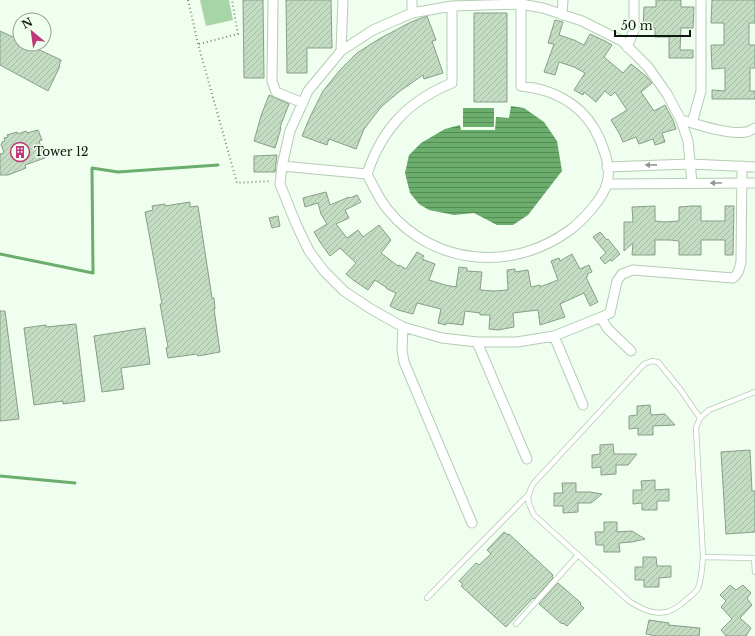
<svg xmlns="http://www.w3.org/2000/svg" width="755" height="636" font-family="'Libre Baskerville',serif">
<defs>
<pattern id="water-rules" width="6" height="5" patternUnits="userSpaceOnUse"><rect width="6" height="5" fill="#6bad6d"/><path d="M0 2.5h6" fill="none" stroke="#578c58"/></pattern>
<pattern id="building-hatch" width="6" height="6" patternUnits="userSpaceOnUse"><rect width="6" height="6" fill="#c3dcc2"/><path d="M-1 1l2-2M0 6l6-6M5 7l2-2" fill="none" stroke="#a6bca6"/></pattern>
</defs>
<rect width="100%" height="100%" fill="#effeee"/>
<path fill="#a8d5a8" d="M200,0H229L233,20L206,26Z"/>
<path fill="url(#water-rules)" d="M511,106L524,108L544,122L557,141L562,171L528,215L513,225H497L474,213L454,215L429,210L419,204L410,193L405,173L409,155L421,143L445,129L460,125L461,130H495L496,117L509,118Z
M463,108H494V127H463Z"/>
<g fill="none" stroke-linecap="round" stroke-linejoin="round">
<path stroke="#6bad6d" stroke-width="3" d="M0,254L93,273L92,168L118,172L218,165
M0,476L75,483"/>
</g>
<path fill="url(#building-hatch)" stroke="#879f87" d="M243,0H263L264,78H244Z
M286,0H331L332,48H307V73H287Z
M656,0H681V7H694L693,28H681L680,50H693V58H669V37H655V28H643L644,7H656Z
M712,0H755V23H749V45H755V68H750V91H755V99H712V90L725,91V68L712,69L711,45H724V23H711Z
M474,13H507V102H474Z
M427,16L436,40L432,41L443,73L424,79L423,75L400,91L381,107L364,129L356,149L329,139L327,145L302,136L310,117L323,91L340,70L357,53L379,39L411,22Z
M555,20L563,22L559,35L574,40L584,45L590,34L605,41L612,45L604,57L623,73L631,64L647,77L652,83L641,92L654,111L665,105L673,120L676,129L662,133L665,142L655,145L653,139L639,144L636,137L623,142L619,133L611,120L627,110L615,92L611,96L605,91L596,102L584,92L583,95L574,90L585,73L574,67L559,62L555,75L544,72L554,44L548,43Z
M0,31L20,40V44H27L61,60L59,66H60L48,91L0,65Z
M269,95L289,104L280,127L281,128L275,148L254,141L261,116Z
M38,130L42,140L39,141L40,144L45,158L25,165L26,168L8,175H0V154L4,153L1,144H2V142L5,141L4,138L8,137L7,135L17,132L18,134L26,131L27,133Z
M277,155L275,172H254V156Z
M326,192L330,205L349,197L350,198L357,195L361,202L345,210L349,218L336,224L347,238L358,230L363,237L379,225L391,240L381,253L398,266L399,265L406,269L417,252L424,256L422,259L435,264L429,280L445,285L456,287L459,267L467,268V271L482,272L480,290L494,291L508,290L507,270L515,269V272L528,270L531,287L540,285V287L558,280L551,261L559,258L560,261L572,254L580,269L589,265L592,272L587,274L588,276L586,277L598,302L590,306L584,293L560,304L565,317L540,325L538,310L513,313L514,327L498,330L489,329L490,315H480V313L465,311L463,325L447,323L446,325L438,323L441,309L417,303L413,314L398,310L390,306L396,293L387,289V288L375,280L368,290L353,280L346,274L356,263L340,248L330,256L320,242L314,232L327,224L321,214L318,203L305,207L303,198Z
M190,202V207L198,206L212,298H214L215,309H214L220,352L198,356L197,354L168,358L166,348L168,347L160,304H162L145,212L153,210L152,206L165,204V206Z
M655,206V221L664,222L679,221V207L692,206H701V221H725V206H734L733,255H725V240H701V255H679V241L670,240H655V255H632L633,243L624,251V222H633L632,207Z
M278,216L280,226L272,228L269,218Z
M600,232L607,240L608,239L620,254L612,261L610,260L605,264L600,258L606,253L593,237Z
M0,311H5L19,419L0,421Z
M76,324L85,401L63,404V401L34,405L24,328L46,325V327Z
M145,328L150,364L121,368L124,389L102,392L94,336Z
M650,405L651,415L665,414L675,425L653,426V435H638V428L629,429V416L637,415V406Z
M613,444L614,454H637L628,465H616V474L601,475V467L592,468V455L600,454V445Z
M750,450L752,491H755V532L726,534L721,452Z
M655,480V490L669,489V501H657V510H642V503L633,504V490H642L641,481Z
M562,483H576V492H590L602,494L591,503H578V512L563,513V506H554V493H563Z
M604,522H617V532L632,531L645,539L632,542L619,543L620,552H604V545H596L595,532H604Z
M504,532L508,535L509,534L553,575L552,576L553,578L534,599L533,598L506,627L461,586L463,584L459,581L476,563L479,565L491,554L487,550Z
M643,557H656L657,566H671V577L659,578V587H644V580H635V567H643Z
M558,583L581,603L580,604L584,608L567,626L563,623L562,624L539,604Z
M730,585L736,590L743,585L751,593L747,598L752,605L740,618L751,628L746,636H726L721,630L732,619L721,607L726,601L720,595Z
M649,620L669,623L668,625L700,628L699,636H656L646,634Z"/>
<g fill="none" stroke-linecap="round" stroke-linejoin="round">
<defs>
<path id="service" d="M700,418L680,389L658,362L652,361L644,364L533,484C526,498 527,501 534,515L629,601C650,615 668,619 687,599C691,596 696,592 698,588C702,579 702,567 703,557L696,428L700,418L709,410L755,392
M703,557L755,558
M754,558L755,572
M427,598L528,495
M516,624L578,555"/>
<path id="minor" d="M273,0L272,81L276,92L303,103
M412,0V13
M452,6V83C408,101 382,129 367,174C373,186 379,199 388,210C434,266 513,272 570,230C583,220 603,199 607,183C612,167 602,142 594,128C578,102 551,89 521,86V4
M562,15L563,0
M627,47L634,30V0
M341,51L343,0
M686,121C702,126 730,135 746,132C749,132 752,129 755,128
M692,123L701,91V0
M282,166L280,184L296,224L309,251L324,271L344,291L371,309L403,327L442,338L477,342H517L554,336L604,316L610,313L617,281L622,274L633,270L733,278C739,274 739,269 741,262L742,166
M607,167L690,164L755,167
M367,174L282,166L290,131L308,91L341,51L373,30L412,13L452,6L521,4L543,8L582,21L622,41L648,67L667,94L681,120L688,141L692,183
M607,184L755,183
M601,318L608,329L631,351
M403,327L402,350L404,362L472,523
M554,336L583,405
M477,342L527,459"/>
</defs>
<use href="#service" stroke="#b4cdb4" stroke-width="6"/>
<use href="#minor" stroke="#b4cdb4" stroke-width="11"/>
<path stroke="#808c80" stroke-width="2" stroke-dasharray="1 3" stroke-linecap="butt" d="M188,0L198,44L237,183L271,181
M199,44L238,34L232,0"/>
<use href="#service" stroke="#fff" stroke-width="4.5"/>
<use href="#minor" stroke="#fff" stroke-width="9"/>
</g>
<defs><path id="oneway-solid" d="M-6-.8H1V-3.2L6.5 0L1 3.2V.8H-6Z"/></defs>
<g fill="#939893">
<use href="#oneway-solid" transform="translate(651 165) rotate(179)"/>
<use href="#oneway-solid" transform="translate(716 183) rotate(-180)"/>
</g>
<defs>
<symbol id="building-ring" viewBox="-11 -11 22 22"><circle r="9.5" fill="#effeee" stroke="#bf397a" stroke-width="1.5"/><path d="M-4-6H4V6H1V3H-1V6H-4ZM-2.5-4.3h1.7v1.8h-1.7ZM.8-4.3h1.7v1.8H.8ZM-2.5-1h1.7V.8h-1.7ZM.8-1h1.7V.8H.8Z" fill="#bf397a"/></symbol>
</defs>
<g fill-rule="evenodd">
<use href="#building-ring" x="9" y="141" width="22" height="22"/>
</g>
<g text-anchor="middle" stroke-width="3" stroke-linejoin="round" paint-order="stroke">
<g font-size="12" fill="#101910" stroke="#effeee" text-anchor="start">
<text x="34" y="156">Tower 12</text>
</g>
</g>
<g transform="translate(32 32) rotate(331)"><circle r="19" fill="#effeee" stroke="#96a295"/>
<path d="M0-3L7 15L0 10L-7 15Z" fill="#bf397a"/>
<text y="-6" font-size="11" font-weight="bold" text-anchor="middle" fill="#101910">N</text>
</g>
<path d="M615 30v6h75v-6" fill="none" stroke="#101910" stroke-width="2"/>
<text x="621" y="30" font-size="12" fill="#101910" stroke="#effeee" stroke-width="3" paint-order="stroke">50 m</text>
</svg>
